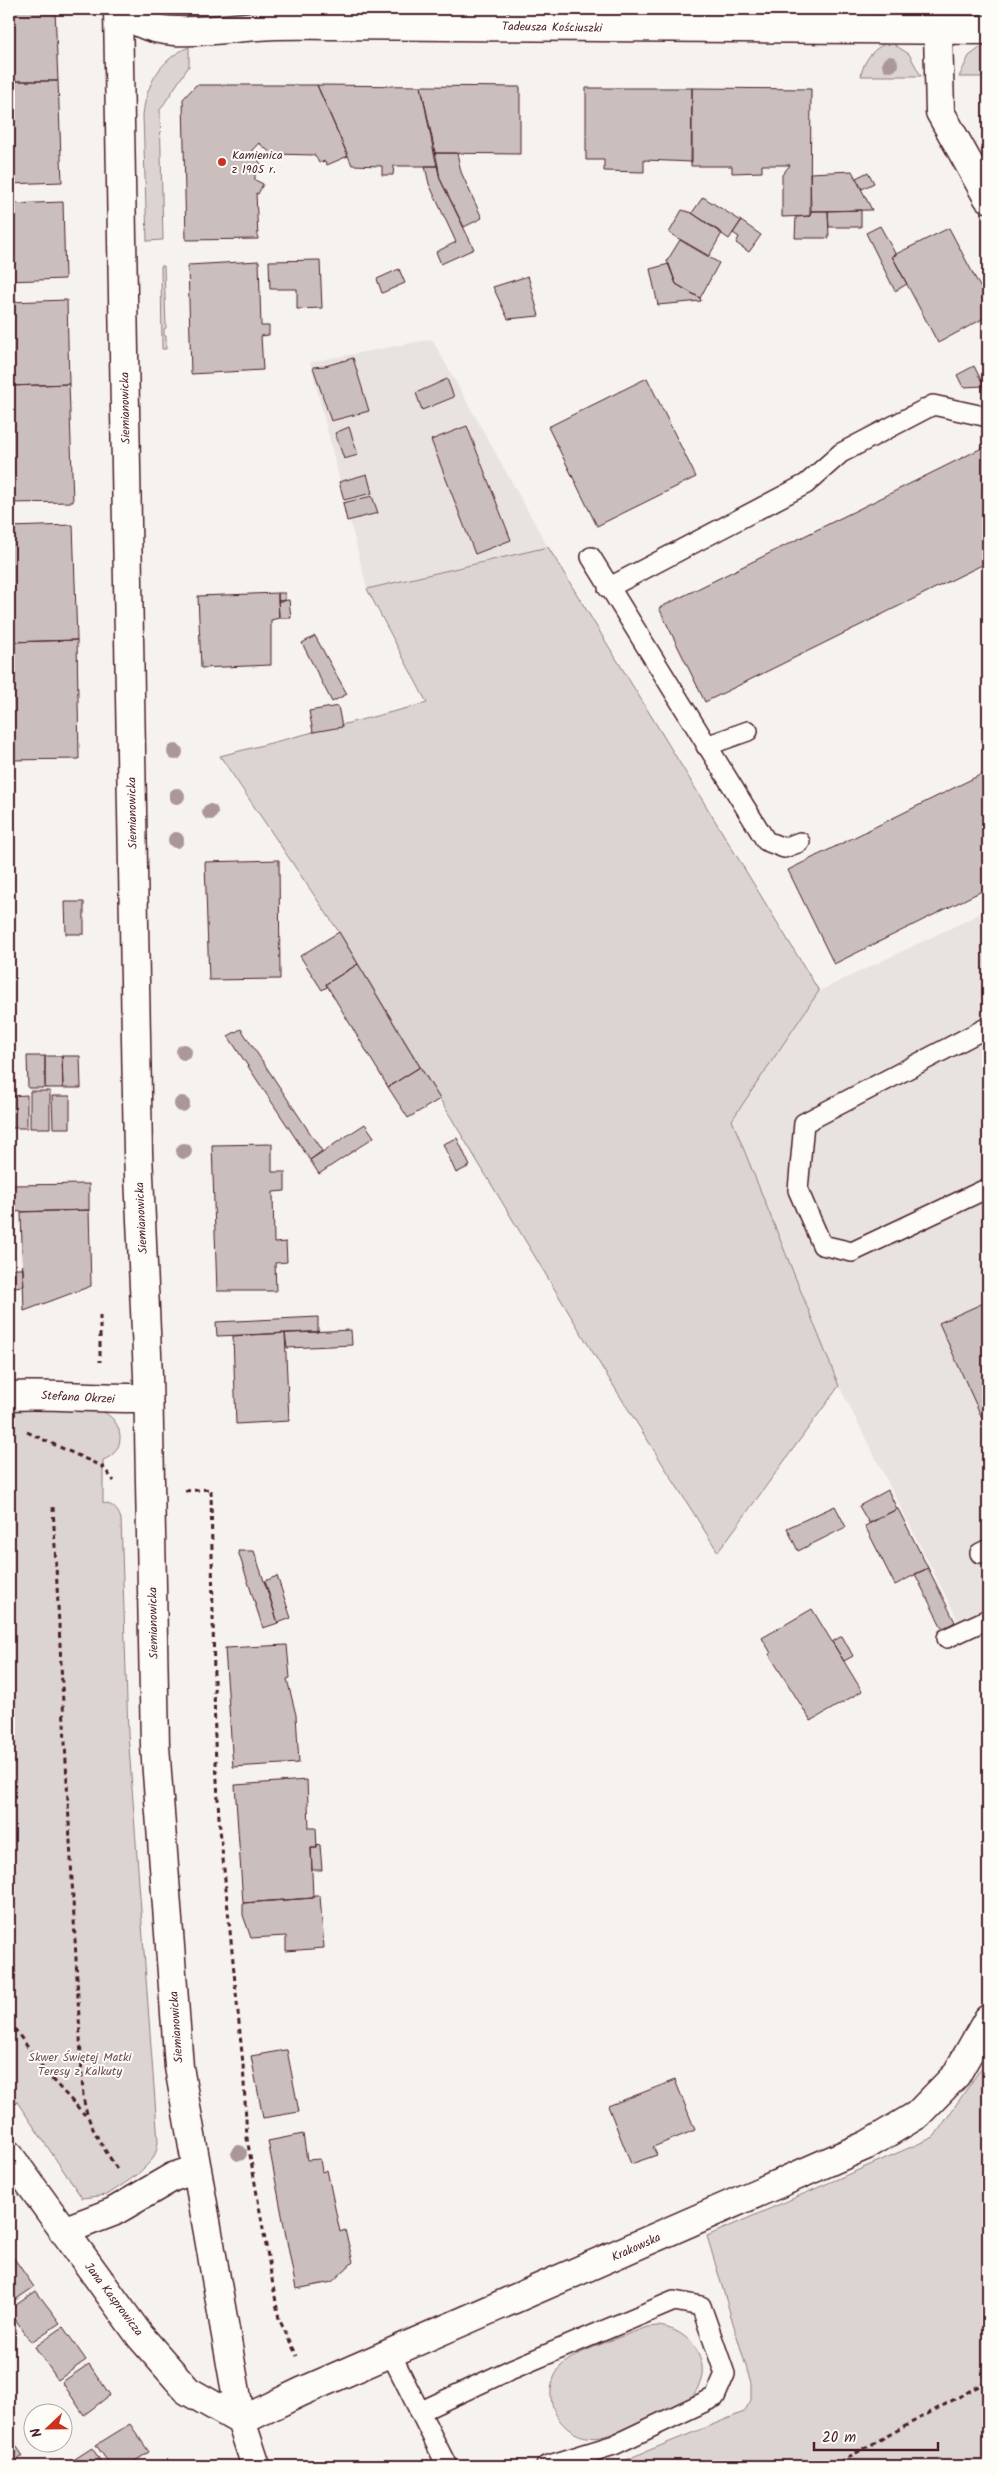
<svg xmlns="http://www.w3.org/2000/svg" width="997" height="2475" font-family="Kalam,sans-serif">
<rect width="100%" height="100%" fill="#f6f3ef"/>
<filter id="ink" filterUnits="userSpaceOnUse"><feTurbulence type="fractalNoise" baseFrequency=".02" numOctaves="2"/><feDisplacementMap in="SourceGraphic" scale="10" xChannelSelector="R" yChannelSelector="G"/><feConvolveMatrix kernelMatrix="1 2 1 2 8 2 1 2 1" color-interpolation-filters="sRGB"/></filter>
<g filter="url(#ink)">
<path fill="#e9e3e0" d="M432,339L548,547L367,589L310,362Z
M988,910V1626L966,1636L839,1386L732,1120L819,991Z"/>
<path fill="#dcd4d2" stroke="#937a7e" d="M837,11H976V20L836,18Z
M890,42L909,54L921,76H861C863,60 875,46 890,42Z
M988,42V77H959L969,56Z
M189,47V66L160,110L163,240L147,241L143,115C146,85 160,59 189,47Z
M161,266H164L166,328L164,329V336H166V349H162Z
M548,547L819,991L732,1120L839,1386L718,1552L601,1366L339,932L220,756L427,703L367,589Z
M9,1402L101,1411C124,1420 128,1451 103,1460V1503C113,1504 118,1510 121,1519L128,1733L158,2142L156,2152L152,2160L137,2175L107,2195L82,2198L9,2090Z
M988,2058V2466H610L744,2412L751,2400V2383L707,2236L934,2137Z
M657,2326C696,2329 720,2374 686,2402C673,2413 623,2430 605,2436C565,2447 534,2399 561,2366C573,2352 627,2335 647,2327Z"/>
<path fill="#cbbfbe" stroke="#4a1f2b" d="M9,9H55L58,81H9Z
M9,81H58L62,182L9,184Z
M196,85H317L348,156L327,165L325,161L319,163L315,155L272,154L259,143L252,150L255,159L257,158L263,168L255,172V180L263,184L258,194L256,193L258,239L186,240L183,99Z
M317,85L421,86L438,166H394L393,175H382V166L352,165Z
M421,86L520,87V154L434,153Z
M586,88H692V162L644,160V172L604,171V160H586Z
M692,88L811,89L810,216L782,217V175L790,165H762V172L732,173V166H691Z
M434,153H457L461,172L482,218L464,227L440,179Z
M425,166H438L440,179L474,249L441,264L436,252L456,242L429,184Z
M852,171L872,210L811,211L810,173Z
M868,172L874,183L862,189L856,178Z
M703,197L741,221L729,239L692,213Z
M63,202L65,279L9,281V204Z
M682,210L692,213L722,233L709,256L669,233Z
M861,210V227H829L828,211Z
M811,211H828L829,238H795L796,217L810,216Z
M741,221L761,235L749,252L736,243L739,237L733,233Z
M880,226L896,255L892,256L907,284L895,291L866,233Z
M949,228L988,302V316L938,343L892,256Z
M680,240L719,263L700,298L676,284L667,261Z
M320,260L322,308L297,309V289H270L269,261Z
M259,261L261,326H269V335L261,336L263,370L191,374L188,265Z
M669,264L676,284L700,298L701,301L658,305L650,269Z
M399,269L405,283L382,293L377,279Z
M528,276L539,316L508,319L493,287Z
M67,300L69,384L9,386V302Z
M353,358L369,411L331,421L313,367L325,366Z
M974,366L984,386L963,387L957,375Z
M647,378L696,477L597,526L548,427Z
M447,379L454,397L422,410L416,393Z
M69,384L73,502L9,503V386Z
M467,426L511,540L475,554L431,440Z
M349,427L358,455L344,459L335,433Z
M986,446L988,450V562L705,702L659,608Z
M367,474L372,493L344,500L339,482Z
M372,496L378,513L347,521L343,503Z
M73,525L77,640L9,642V527Z
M278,593H285V601H278Z
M278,593L279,618L271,620V665L201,668L198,596Z
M289,600L291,618H279L278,601Z
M315,636L347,694L332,702L302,643Z
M77,640L79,759L9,760V642Z
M338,706L342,727L313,732L309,711Z
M988,771V888L834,964L788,870Z
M279,860L280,979L209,980L205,862Z
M65,902H84V934H66Z
M339,932L358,964L326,984L327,987L322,990L300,956Z
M358,964L420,1067L388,1087L326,984Z
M241,1029L322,1151L310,1160L228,1036Z
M27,1056H45V1088H28Z
M45,1056H62L63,1088H45Z
M62,1056H80L81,1088H63Z
M420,1067L440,1099L408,1118L388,1087Z
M30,1091H50V1128H30Z
M27,1095V1128H10L9,1096Z
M52,1096H70V1128H53Z
M365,1124L374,1137L319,1174L310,1160Z
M457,1138L470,1166L456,1173L443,1144Z
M272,1144V1172H285V1191L273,1192L274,1243L286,1242L287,1262L275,1263L276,1291H217L212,1145Z
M89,1184V1210L9,1212V1185Z
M89,1210L91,1286L24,1311L21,1212Z
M14,1268H23L24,1286L14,1287Z
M988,1301V1431L939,1323Z
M318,1317V1332L217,1336L216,1322Z
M351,1330L352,1345L287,1348L285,1333Z
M285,1333L289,1421L236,1424L233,1336Z
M888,1490L897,1509L869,1523L859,1506Z
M835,1506L846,1527L798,1551L787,1528Z
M897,1509H898L928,1568L895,1585L865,1526Z
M238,1551H254L278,1623L263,1628Z
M928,1568L955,1622L944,1628L941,1626L915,1574Z
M277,1576L291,1618L278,1623L265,1581Z
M812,1609L862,1691L811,1721L769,1654L771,1653L762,1638Z
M842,1636L853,1656L844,1661L832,1642Z
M287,1645L290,1678L287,1679L296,1715L299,1763L233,1767L225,1648Z
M307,1780L309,1828H316L317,1848H311L313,1898L243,1903L235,1785Z
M317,1844L320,1845L322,1870H312L311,1848H317Z
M314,1896H320L324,1948L286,1951V1936L251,1938L243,1915V1903L313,1898Z
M285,2050H287L299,2112L263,2118L251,2056Z
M675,2080L695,2130L653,2147L657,2155L631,2164L608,2106Z
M303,2134L307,2160L320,2159L322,2172L327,2170L340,2232L345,2230L353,2262L332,2282L296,2289L268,2141Z
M11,2254L34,2287L9,2304V2255Z
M36,2291L60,2323L31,2342L9,2310Z
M63,2327L86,2360L58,2380L35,2347Z
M89,2364L110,2395L84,2415L62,2382Z
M130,2424L149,2452L127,2466H111L96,2445Z
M9,2435L23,2456L9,2465Z
M92,2448L104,2466H64Z"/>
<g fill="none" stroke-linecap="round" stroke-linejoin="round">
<defs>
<path id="service" d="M591,557L766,841L784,848L800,842
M608,588L806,484L841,453L933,405L988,417
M706,746L748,731
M988,1027L804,1123L798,1190L822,1245L852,1252L988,1188
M980,1553L988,1549
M947,1638L988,1619
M391,2354L447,2466
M419,2412L512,2369L674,2301L701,2306L725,2374L715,2397L614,2445L546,2466"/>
<path id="minor" d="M118,9L138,1153L148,1376L155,1746L179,2067L241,2421L256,2466
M938,31L940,112L988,198
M9,1396C55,1394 101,1399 148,1398
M9,2155L140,2336L188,2391L241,2421
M63,2231L113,2212L173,2177L197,2169
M241,2421L301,2392L867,2145L917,2115L956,2075L988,2019"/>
<path id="tertiary" d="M123,9C149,44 220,28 258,26C282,24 306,25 330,25L988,30"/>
</defs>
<use href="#service" stroke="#4a1f2b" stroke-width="22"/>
<use href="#minor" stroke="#4a1f2b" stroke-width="31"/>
<use href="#tertiary" stroke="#4a1f2b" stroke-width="31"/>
<path stroke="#4a1f2b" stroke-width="3" stroke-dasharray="5 4" stroke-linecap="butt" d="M100,1315V1362
M27,1432L103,1467L114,1481
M185,1491L211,1489L215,1742L219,1818L243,2064L247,2138L279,2319L297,2356
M53,1507L83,2096C88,2127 101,2143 117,2169
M9,2021L47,2074L85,2115
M832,2466L988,2381"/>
<use href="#service" stroke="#fdfcf7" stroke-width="19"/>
<use href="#minor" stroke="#fdfcf7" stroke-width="28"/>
<use href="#tertiary" stroke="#fdfcf7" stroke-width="28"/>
</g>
<g fill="#ab979a">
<circle cx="890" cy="64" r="8"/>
<circle cx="175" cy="752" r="8"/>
<circle cx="177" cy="796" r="8"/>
<circle cx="210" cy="812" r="8"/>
<circle cx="176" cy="840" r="8"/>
<circle cx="184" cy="1052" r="8"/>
<circle cx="182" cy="1104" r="8"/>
<circle cx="184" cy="1151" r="8"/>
<circle cx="239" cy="2153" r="8"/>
</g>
</g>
<circle fill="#c8321e" stroke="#fdfcf7" stroke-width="2" cx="222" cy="162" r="5"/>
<g text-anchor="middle" stroke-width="4" stroke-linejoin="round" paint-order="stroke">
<g font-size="12" fill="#4a1f2b" stroke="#fdfcf7">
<text transform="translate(552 27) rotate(1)" y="4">Tadeusza Kościuszki</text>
<text transform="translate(125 408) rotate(-91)" y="4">Siemianowicka</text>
<text transform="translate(132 813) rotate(-91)" y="4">Siemianowicka</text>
<text transform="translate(141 1218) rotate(-93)" y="4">Siemianowicka</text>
<text transform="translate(78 1397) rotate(3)" y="4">Stefana Okrzei</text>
<text transform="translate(153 1623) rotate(-91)" y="4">Siemianowicka</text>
<text transform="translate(176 2027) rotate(-94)" y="4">Siemianowicka</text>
<text transform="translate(636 2247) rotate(-24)" y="4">Krakowska</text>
<text transform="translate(114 2299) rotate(53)" y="4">Jana Kasprowicza</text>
</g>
<g font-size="12" fill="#4a1f2b" stroke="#fdfcf7" text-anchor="start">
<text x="232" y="159">Kamienica<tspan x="232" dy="14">z 1905 r.</tspan></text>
</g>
<g font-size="12" fill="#6e4c55" stroke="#fdfcf7">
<text x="80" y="2061">Skwer Świętej Matki<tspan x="80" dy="14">Teresy z Kalkuty</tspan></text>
</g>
</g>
<rect width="997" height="2475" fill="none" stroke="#fdfcf7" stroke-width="30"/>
<rect x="15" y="15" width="967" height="2445" fill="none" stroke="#4a1f2b" stroke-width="2" filter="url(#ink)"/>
<g transform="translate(48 2428) rotate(248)"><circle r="24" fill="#fdfcf7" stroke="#b5a4a5"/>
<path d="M0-4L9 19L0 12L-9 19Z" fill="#c8321e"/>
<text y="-8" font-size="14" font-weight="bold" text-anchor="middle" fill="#4a1f2b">N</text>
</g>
<path d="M814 2442v8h124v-8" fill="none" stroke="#4a1f2b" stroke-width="2.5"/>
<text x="822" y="2442" font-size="15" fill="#4a1f2b" stroke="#fdfcf7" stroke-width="4" paint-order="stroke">20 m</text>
</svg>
